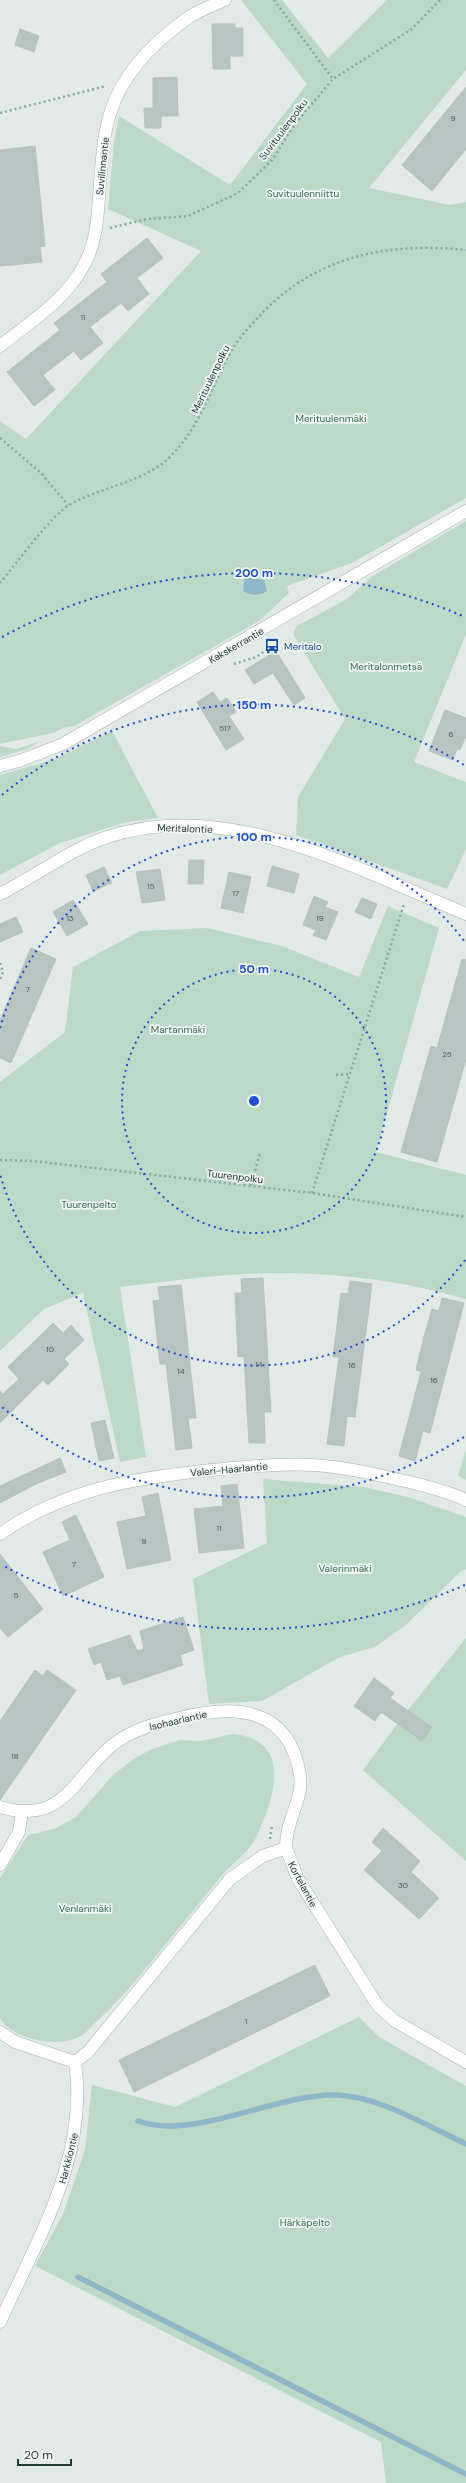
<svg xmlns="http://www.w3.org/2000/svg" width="466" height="2483" font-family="'DM Sans',sans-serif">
<rect width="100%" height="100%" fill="#e1eae7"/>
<path fill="#bcd9c8" d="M241,0H282L328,58L387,0H466V70L369,188L450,205L466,202V498L352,563L287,586L289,593L259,621L74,726L63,728L53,733L0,744V421L26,439L201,251L108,209L114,142L119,116L230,185L307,84Z
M466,521V634L414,762L466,782V849L447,889L296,835L298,797L345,719L293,634L297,626L347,599L371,577Z
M112,731L158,818L127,822L60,843L0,875V775L55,759Z
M41,741L27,749L0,757V746L16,749Z
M388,906L439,928L376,1152L466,1175V1299C408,1282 347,1274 286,1273C231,1272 174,1281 120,1287L146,1457L120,1462L83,1293L44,1309L0,1351V1082L65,1032L73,967L140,931L208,928L282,946L359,977Z
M466,1450V1480L458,1476Z
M263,1479L364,1487L408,1497L466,1517V1569L460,1572L406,1625L375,1647L340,1657L262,1701L209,1704L193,1579L267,1543Z
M466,1638V1861L363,1770L398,1723L423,1740L432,1727L408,1710Z
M232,1734C284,1738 279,1782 264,1819C261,1826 258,1835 254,1841C247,1853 234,1862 225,1872C208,1892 192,1912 175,1933C150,1963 126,1995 97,2021C91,2026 86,2034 79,2037C57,2048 13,2040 0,2018V1878L28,1835L54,1829L76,1817L114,1774L135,1758L152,1749L180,1740L201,1741Z
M359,2017L379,2037L466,2086V2483H386L381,2442L35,2266L63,2214L85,2150L92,2085L175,2107Z"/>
<path fill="#8eb7c9" d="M245,577L264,580L267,591C258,596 252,596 243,591Z"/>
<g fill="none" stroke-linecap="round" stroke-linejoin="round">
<path stroke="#8eb7c9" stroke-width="5.5" d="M138,2121C193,2141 275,2094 336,2095C379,2096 427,2126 466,2144
M78,2277L466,2474"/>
</g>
<path fill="#b7c4c1" stroke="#b4c3bf" d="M212,24H235V28H243V56H230V69H213Z
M20,29L39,36L34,52L15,45Z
M177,77L178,116H161V128H145L144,108H153V78Z
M466,87V149L432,191L402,165Z
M35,146L45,246L40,247L42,262L0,266V150Z
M147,238L163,258L137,278L149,294L128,311L121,303L90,327L103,343L81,360L74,351L43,375L55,390L34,406L7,372L60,330L54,323L107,282L101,274Z
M276,651L305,698L294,705L273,673L254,684L245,670Z
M213,692L220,702L227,698L236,712L229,716L244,739L226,750L197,702Z
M445,710L466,718V736L460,750L457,749L453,760L429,751Z
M189,860H204L203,884H188Z
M272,866L299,874L294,893L267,886Z
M104,867L112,883L93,891L86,875Z
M160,869L165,900L142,903L136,872Z
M229,872L251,877L243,913L221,908Z
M314,896L328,902L325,907L338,912L326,940L313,935L316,930L303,925Z
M362,898L377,904L371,919L355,912Z
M73,900L88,924L67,936L53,912Z
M16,917L23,932L0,942V924Z
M31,948L56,959L11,1063L0,1058V1020Z
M462,959L466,960V1059L437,1162L401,1152L431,1046L437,1048Z
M263,1278L271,1412H264L265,1443H249L244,1356L238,1357L235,1293H242L241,1279Z
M350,1281L372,1284L355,1417L347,1416L344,1446L327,1444L339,1357H333L341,1293L348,1294Z
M181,1285L196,1418H188L192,1448L176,1450L166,1364H160L153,1301L160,1300L158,1287Z
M442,1298L464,1303L430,1433L423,1431L415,1461L399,1456L421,1372L416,1370L425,1333L432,1309L439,1311Z
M53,1323L63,1333L71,1325L84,1340L64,1359L69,1364L48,1385L43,1380L0,1423V1391L3,1394L19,1379L8,1367Z
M105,1420L114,1458L99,1461L91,1423Z
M60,1458L66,1472L36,1484L0,1503V1486Z
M237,1484L244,1548L199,1553L194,1509L223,1506L221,1486Z
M158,1493L171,1560L127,1569L117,1522L146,1516L142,1497Z
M76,1515L104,1577L63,1596L43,1552L70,1540L62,1522Z
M0,1554L43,1609L8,1637L0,1628Z
M183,1617L194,1650L180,1655L183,1665L123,1685L120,1676L107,1680L101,1662L94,1665L88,1649L130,1635L137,1651L144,1649L140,1631Z
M35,1670L43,1676L47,1670L76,1690L0,1800V1721Z
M374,1678L394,1693L390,1698L432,1727L422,1741L381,1712L375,1721L354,1706Z
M383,1828L420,1861L411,1872L439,1898L419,1919L364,1870L382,1851L372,1842Z
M315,1965L330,1996L134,2092L119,2060Z"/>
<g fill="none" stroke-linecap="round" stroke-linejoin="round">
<defs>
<path id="minor" d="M0,346C30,322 66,300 84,265C98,240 98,210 100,182C102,159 103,136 110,114C122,73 155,41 189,17C200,10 213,5 225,0
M0,766L19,761L63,744L466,511
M0,894C36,876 69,850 107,837C227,797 357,869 466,914
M0,1534C64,1489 135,1478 211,1470C245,1467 279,1463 313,1465C345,1467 375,1474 405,1481C425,1486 447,1491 466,1500
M0,1807C15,1812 36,1813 50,1806C78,1791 90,1761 115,1743C134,1729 157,1723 179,1718C236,1704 289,1707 300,1775C304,1798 285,1822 286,1848
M0,1865L19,1832L22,1811
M0,2032L15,2042L75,2062C89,2156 37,2240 0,2322
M75,2062L88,2052L230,1879L263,1856L286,1848L298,1879L378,2006L395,2021L466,2062"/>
</defs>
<use href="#minor" stroke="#a4b1ae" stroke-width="13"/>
<path stroke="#85aaa4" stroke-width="2.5" stroke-dasharray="2 3" stroke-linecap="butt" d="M274,0L333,79
M0,113L106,86
M110,228L147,219L188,216L238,193L273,159L294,125L333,79L412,29L440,0
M0,438L41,473L68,505
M0,583C15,565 52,515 69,505C100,487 142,483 169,458C201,426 212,385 233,348C241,335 253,323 263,312C319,255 389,242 466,250
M234,664L256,657L272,646
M0,963L3,972L0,979
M336,1075L350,1074
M0,1160L33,1161L312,1193L466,1217
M251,1185L260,1153
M312,1193L404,904
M270,1839L272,1826"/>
<use href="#minor" stroke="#fff" stroke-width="12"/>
</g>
<g fill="none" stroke="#1d4ed8" stroke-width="2" stroke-dasharray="2 4">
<circle cx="254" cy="1101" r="132"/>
<path d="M465 1260A264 264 0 0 1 0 1174M0 1028A264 264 0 0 1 465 942"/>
<path d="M464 1437A396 396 0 0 1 2 1407M2 795A396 396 0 0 1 464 765"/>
<path d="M465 1585A528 528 0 0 1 2 1565M2 637A528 528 0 0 1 465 617"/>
</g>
<defs>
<symbol id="bus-bare" viewBox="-9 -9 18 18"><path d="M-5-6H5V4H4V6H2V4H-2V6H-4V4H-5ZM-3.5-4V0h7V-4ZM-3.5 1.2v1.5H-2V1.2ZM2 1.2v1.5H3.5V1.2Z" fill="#1a4fb4" stroke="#f1f7f5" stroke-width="2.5" paint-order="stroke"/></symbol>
</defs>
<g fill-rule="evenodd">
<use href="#bus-bare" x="261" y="635" width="22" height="22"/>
</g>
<g text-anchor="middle" stroke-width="3.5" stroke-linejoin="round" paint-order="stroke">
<g font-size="8" fill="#485c59">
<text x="453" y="121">9</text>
<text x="83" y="320">11</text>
<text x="225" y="731">517</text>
<text x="451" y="737">6</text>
<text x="151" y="889">15</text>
<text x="236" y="896">17</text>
<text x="70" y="921">13</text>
<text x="320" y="921">19</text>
<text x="28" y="992">7</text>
<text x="447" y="1057">25</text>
<text x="50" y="1352">10</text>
<text x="259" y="1367">14</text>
<text x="352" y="1368">16</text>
<text x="181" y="1374">14</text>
<text x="434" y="1383">16</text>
<text x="219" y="1531">11</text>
<text x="144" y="1544">9</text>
<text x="74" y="1567">7</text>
<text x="16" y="1598">5</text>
<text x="15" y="1759">18</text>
<text x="403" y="1888">30</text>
<text x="246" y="2024">1</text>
</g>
<g font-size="10" fill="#233936" stroke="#f1f7f5">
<text transform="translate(283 129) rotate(-53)" y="4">Suvituulenpolku</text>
<text transform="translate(102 166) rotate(-84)" y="4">Suvilinnantie</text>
<text transform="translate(210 379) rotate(-64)" y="4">Merituulenpolku</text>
<text transform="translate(236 645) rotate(-30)" y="4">Kakskerrantie</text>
<text transform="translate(185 828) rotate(2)" y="4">Meritalontie</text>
<text transform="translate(235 1176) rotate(7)" y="4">Tuurenpolku</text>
<text transform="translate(229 1469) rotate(-5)" y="4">Valeri-Haarlantie</text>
<text transform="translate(178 1720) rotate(-13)" y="4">Isohaarlantie</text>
<text transform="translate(303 1884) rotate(62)" y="4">Kortelantie</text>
<text transform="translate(68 2158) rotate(-76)" y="4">Harkkiontie</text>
</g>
<g font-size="10" fill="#326b51" stroke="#f1f7f5">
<text x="303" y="197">Suvituulenniittu</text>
<text x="331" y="422">Merituulenmäki</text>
<text x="386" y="670">Meritalonmetsä</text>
<text x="178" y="1033">Martanmäki</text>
<text x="89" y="1208">Tuurenpelto</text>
<text x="345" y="1572">Valerinmäki</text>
<text x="85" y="1912">Venlanmäki</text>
<text x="305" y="2226">Härkäpelto</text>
</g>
<g font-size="10" fill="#164399" stroke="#f1f7f5" text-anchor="start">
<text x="284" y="650">Meritalo</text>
</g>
</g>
<circle cx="254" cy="1101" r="6" fill="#1d4ed8" stroke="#f1f7f5" stroke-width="2"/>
<g font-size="12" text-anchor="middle" font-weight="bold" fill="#1d4ed8" stroke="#f1f7f5" stroke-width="3.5" stroke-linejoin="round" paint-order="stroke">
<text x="254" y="577">200 m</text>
<text x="254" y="709">150 m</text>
<text x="254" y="841">100 m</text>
<text x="254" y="973">50 m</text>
</g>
<path d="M18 2459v6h53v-6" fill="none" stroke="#233936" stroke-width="2"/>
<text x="24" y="2459" font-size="12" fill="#233936" stroke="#f1f7f5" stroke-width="3" paint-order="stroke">20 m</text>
</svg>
